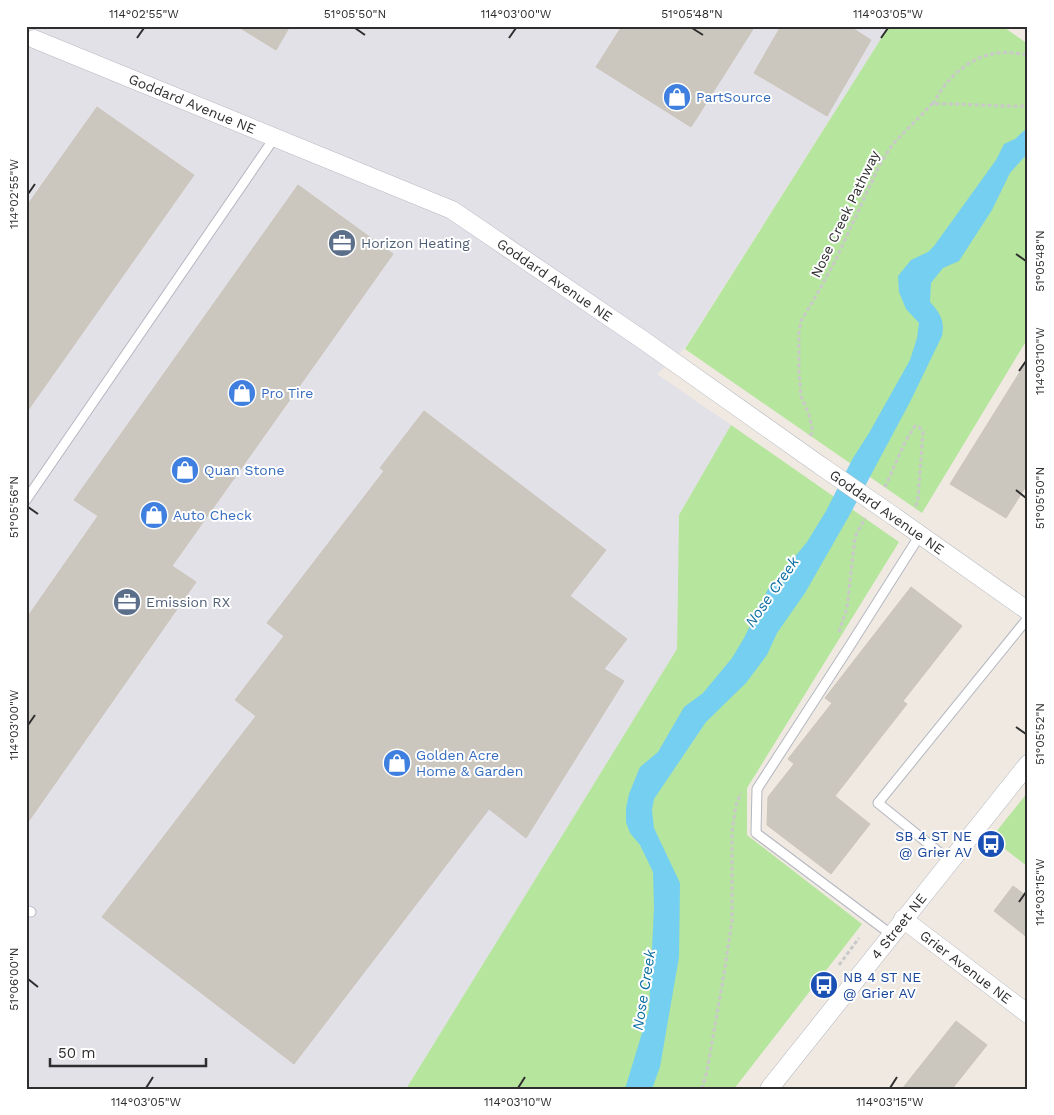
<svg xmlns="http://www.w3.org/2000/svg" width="1054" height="1115" font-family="'Work Sans',sans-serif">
<rect width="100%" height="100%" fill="#efe9e1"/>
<path fill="#e3e1e8" d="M26,26H889L685,348L657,374L731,425L679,515L677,649L406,1089H26Z"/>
<path fill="#b6e59e" d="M889,26H1002L1028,44V338L922,513L685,349Z
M731,425L899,542L747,788V835L862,924L734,1089H406L677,649L679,515Z
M1028,792V867L991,838Z"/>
<path fill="#75cff0" d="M1028,127V153L1010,173L992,210L959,261L943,268L931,283L930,302C940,313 945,320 942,336L910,402L849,516L805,593L777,633L767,655L746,683L706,722L654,799L652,810L654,828L680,883L679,957L660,1067L652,1089H625L649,1010L654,908L653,872L640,845L630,833L626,822V808L629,794L640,767L658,752L684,707L703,693L732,658L744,638L768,589L807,542L826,511L853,458L869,433L910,360L917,338L919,323L906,309L899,292L898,276L911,260L928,252L934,246L996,160L1004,144L1015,139Z"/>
<path fill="#cbc7bf" stroke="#cbc5ba" d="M237,26H290L276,50Z
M622,26H755L691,127L596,67Z
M781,26H849L871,40L827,116L754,73Z
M97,107L194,175L26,413V207Z
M298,185L393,254L172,566L196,582L26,825V619L98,516L74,500Z
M1028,359V483L1006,518L950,484Z
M424,411L606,550L570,596L627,639L604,669L624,681L526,838L489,809L294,1064L102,917L256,716L235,700L284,636L267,623L384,471L380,468Z
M911,587L962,626L903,701L907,704L835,796L870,824L831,874L767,825L768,797L794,764L788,759L832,703L825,698Z
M1013,886L1028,897V938L994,911Z
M956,1021L987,1045L952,1089H902Z"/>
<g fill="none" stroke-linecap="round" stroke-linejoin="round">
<defs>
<path id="service" d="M26,500L275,137
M950,861L878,803L1028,618
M26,910L31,912
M892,935L756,833L757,789L851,644L920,535"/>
<g id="minor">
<path id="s1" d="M34,39L452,210L643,340L821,466"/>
<path d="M892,515L1028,611"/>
<path id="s2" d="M903,919L1028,1014"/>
<path id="s3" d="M769,1089L1028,764"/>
</g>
</defs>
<use href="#service" stroke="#b4b7c1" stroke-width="11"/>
<use href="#minor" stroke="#b4b7c1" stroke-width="19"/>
<path stroke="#c9c9c9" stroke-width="3" stroke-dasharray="4 2.5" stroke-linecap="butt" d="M933,104C937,97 941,90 946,84C957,70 975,57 992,54C1004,51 1016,53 1028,55
M810,436L812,433V428L809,415L801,396L799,372V333L801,321L820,289L836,259L880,164L893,144L932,104C964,103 996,107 1028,106
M885,487L905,442L915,426L919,427L923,432L918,498L915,509
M839,632L847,608L855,537L865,518
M839,965L859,938
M702,1089L707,1071L724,974L732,921V831L736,805L741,793"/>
<use href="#service" stroke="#fff" stroke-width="9"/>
<use href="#minor" stroke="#fff" stroke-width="18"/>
<defs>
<path id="minor-bridge" d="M821,466L892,515"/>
</defs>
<use href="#minor-bridge" stroke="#b4b7c1" stroke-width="19" stroke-linecap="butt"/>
<use href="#minor-bridge" stroke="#fff" stroke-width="18"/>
</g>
<path fill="none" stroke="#2e2e2e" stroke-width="2" d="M355,28L365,35M692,28L703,35M137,38L144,28M509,38L516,28M881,38L888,28M28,194L35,184M1016,254L1026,261M1019,371L1026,361M1016,490L1026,498M28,507L38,514M28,725L35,715M1016,727L1026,734M1019,902L1026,892M28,979L38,987M146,1088L153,1077M518,1088L525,1077M890,1088L897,1077"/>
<defs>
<symbol id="shop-disc" viewBox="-11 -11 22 22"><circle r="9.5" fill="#3f7fe0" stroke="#fff"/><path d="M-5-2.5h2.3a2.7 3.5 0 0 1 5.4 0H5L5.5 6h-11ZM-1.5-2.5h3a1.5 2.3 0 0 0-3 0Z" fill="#fff"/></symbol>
<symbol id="office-disc" viewBox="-11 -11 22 22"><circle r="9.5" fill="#5c6f8a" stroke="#fff"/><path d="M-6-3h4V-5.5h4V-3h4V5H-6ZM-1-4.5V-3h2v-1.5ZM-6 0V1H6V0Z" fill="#fff"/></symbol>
<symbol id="bus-disc" viewBox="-11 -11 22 22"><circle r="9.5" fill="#1a4fb4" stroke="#fff"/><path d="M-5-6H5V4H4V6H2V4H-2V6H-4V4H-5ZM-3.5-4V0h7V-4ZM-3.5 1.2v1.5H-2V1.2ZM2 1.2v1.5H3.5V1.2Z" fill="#fff"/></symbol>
</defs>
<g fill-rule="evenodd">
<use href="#shop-disc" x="661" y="81" width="32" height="32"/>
<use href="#office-disc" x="326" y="227" width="32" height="32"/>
<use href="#shop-disc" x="226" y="377" width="32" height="32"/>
<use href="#shop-disc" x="169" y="454" width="32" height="32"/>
<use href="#shop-disc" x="138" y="499" width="32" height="32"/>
<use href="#office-disc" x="111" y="586" width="32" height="32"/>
<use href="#shop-disc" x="381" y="747" width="32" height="32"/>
<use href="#bus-disc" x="975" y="828" width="32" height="32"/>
<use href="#bus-disc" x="808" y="969" width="32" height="32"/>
</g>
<g text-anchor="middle" stroke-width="4" stroke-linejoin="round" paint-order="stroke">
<g font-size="14" fill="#366cbe" stroke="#fff" text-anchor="start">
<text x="696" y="102">PartSource</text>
<text x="261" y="398">Pro Tire</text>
<text x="204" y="475">Quan Stone</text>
<text x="173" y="520">Auto Check</text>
<text x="416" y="760">Golden Acre<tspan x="416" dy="16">Home &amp; Garden</tspan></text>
</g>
<g font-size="14" fill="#2e2e2e" stroke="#fff">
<text dy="5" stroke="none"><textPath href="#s1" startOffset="171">Goddard Avenue NE</textPath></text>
<text transform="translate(845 214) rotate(-64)" y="5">Nose Creek Pathway</text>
<text dy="5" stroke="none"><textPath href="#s1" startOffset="576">Goddard Avenue NE</textPath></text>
<text transform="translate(887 512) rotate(35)" y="5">Goddard Avenue NE</text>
<text dy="5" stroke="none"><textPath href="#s3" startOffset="208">4 Street NE</textPath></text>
<text dy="5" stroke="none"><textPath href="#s2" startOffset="79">Grier Avenue NE</textPath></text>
</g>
<g font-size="14" fill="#4e5e75" stroke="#fff" text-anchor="start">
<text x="361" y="248">Horizon Heating</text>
<text x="146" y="607">Emission RX</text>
</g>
<g font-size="14" fill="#164399" stroke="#fff" text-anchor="end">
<text x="972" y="841">SB 4 ST NE<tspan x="972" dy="16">@ Grier AV</tspan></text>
<text x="843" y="982" text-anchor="start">NB 4 ST NE<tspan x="843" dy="16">@ Grier AV</tspan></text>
</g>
<g font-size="15" font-style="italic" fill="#0d6fa3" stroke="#fff">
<text transform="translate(772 592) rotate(-55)" y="5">Nose Creek</text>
<text transform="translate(644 990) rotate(-81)" y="5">Nose Creek</text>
</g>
</g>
<rect width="1054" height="1115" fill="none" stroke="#ffffff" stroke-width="55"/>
<path d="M50 1058v8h156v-8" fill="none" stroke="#2e2e2e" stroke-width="2.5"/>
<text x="58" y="1058" font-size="15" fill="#2e2e2e" stroke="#ffffff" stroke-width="4" paint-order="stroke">50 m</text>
<rect x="28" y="28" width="998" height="1060" fill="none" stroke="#2e2e2e" stroke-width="2"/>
<g font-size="12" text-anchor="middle" fill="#2e2e2e">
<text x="144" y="18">114°02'55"W</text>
<text x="355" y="18">51°05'50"N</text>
<text x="516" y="18">114°03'00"W</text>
<text x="692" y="18">51°05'48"N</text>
<text x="888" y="18">114°03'05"W</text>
<text transform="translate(14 194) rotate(-90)" y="4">114°02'55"W</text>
<text transform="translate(1040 261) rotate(-90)" y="4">51°05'48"N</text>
<text transform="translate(1040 361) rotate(-90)" y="4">114°03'10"W</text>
<text transform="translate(1040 498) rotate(-90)" y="4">51°05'50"N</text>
<text transform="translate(14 507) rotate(-90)" y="4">51°05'56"N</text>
<text transform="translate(14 725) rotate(-90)" y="4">114°03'00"W</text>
<text transform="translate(1040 734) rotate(-90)" y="4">51°05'52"N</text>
<text transform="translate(1040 892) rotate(-90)" y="4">114°03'15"W</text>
<text transform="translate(14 979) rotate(-90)" y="4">51°06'00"N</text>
<text x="146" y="1106">114°03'05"W</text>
<text x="518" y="1106">114°03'10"W</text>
<text x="890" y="1106">114°03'15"W</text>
</g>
</svg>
